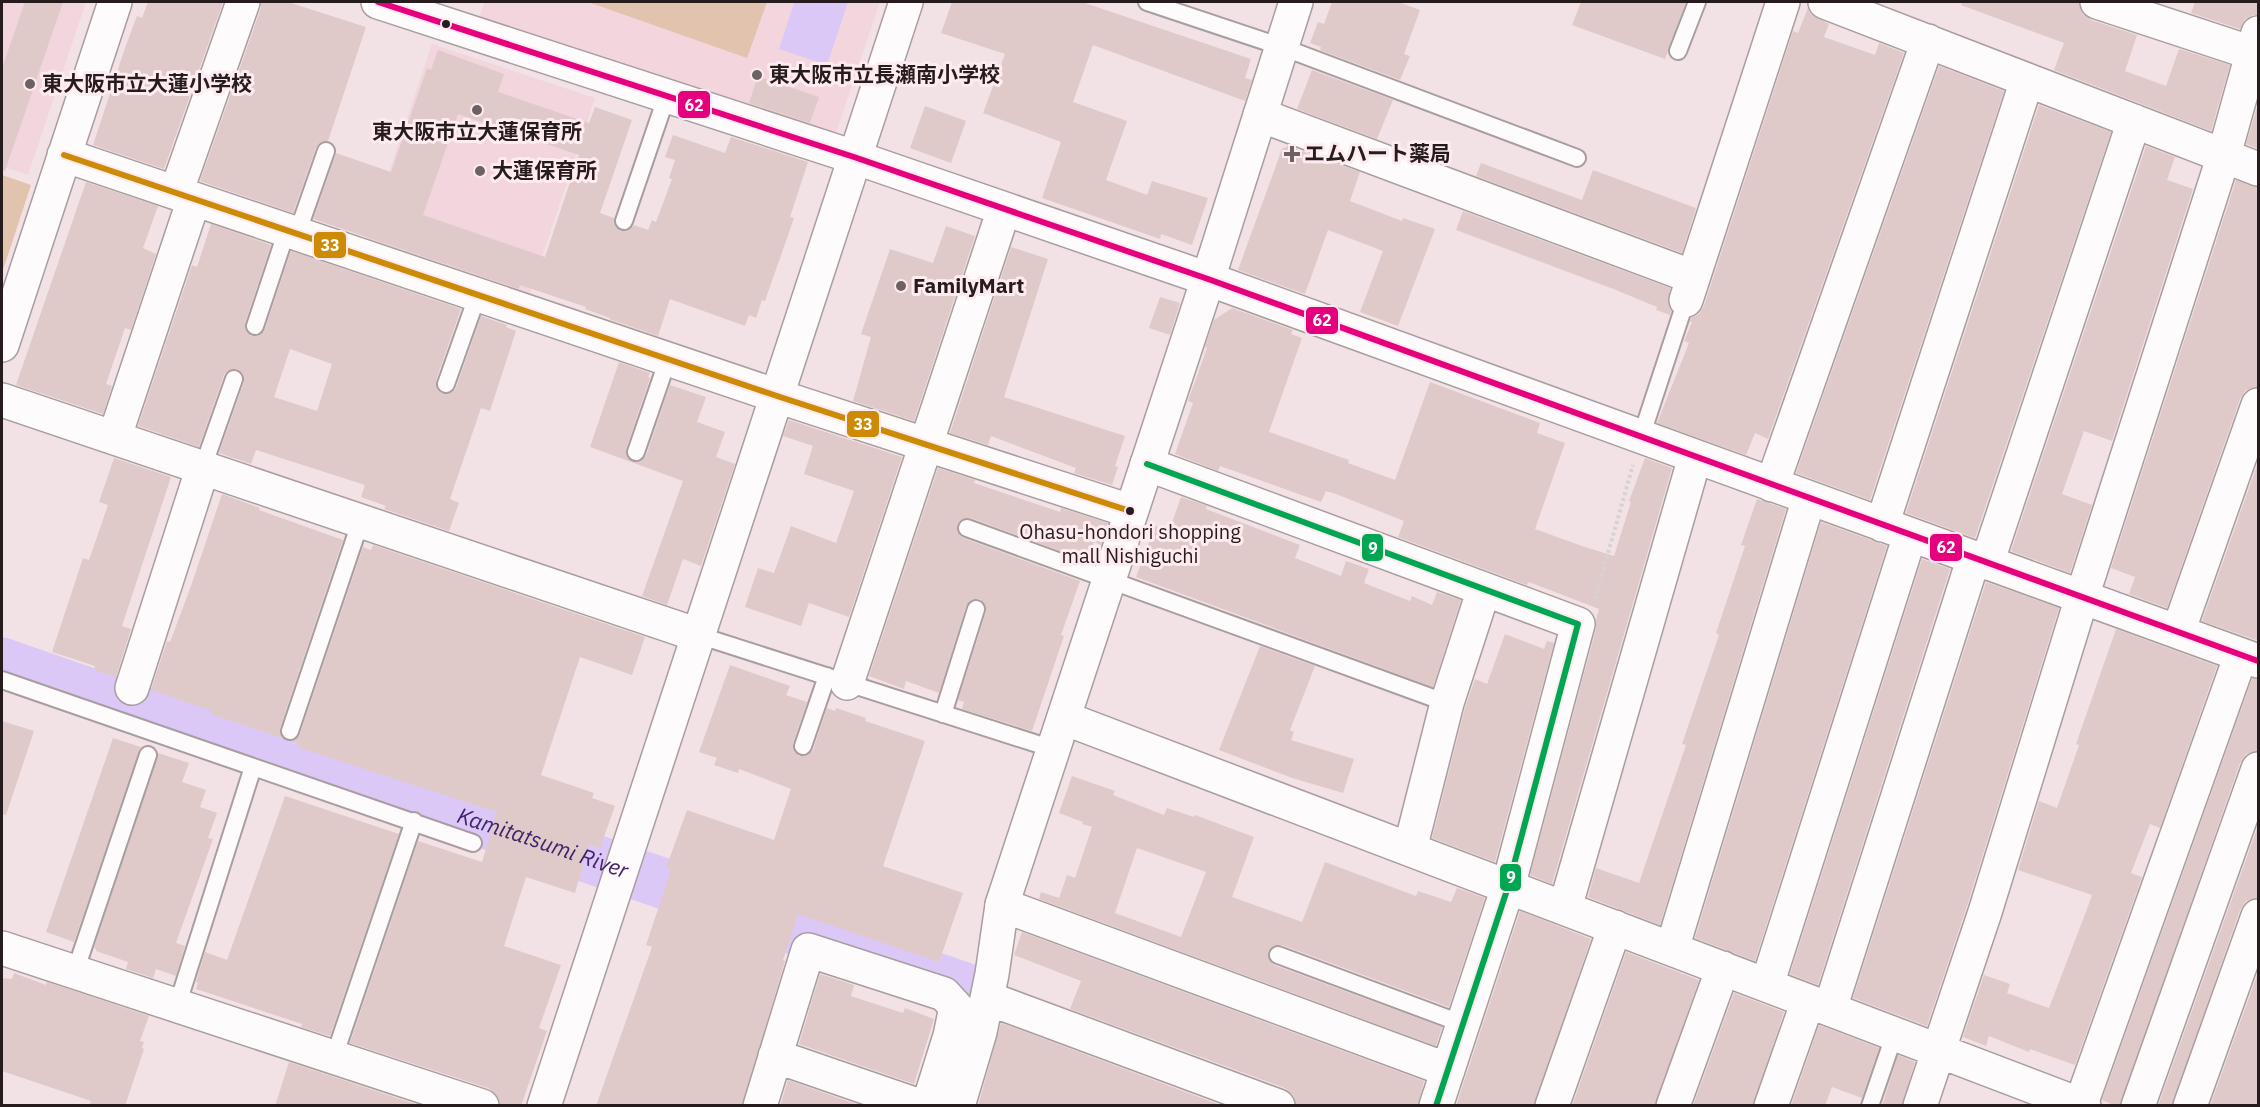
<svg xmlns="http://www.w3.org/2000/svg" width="2260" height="1107" font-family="'IBM Plex Sans','Noto Sans JP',sans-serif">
<rect width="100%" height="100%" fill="#f2e2e6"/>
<path fill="#f2d5dd" d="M2,2H86L28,175L2,166Z
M485,2H880L836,133L479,17Z
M432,44L595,98L528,299L365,244Z"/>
<path fill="#e1c3ae" d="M588,2H767L747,58Z
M2,175L31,185L2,273Z"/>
<path fill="#dbc8f7" d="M793,2H848L827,65L779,49L794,3Z"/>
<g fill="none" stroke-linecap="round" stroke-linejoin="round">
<path stroke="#dbc8f7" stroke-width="51" id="s1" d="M2,663L212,736L529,837L965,988L973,1001L955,1062"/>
</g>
<path fill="#dfcac9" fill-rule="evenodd" d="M25,2H63L5,171L2,170V68Z
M148,2H223L164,169L93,145L125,48L137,16L142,18Z
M261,2H288L366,27L328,141L320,143L316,148L293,213L200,181L261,8Z
M952,2H1082L1251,59L1245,78L1252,80L1245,101L1093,45L1073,102L1127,121L1106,180L1147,195L1152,181L1208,198L1192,245L1161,234L1160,239L1042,198L1061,142L983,113L1005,54L941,33Z
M1332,2H1398L1420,10L1404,54L1410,56L1400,80L1320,50L1321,47L1310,43L1318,22L1324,24Z
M1581,2H1686L1665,59L1572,25Z
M1962,2H2079L2083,14L2091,20L2137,35L2125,71L2166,86L2179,49L2230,65L2211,131L2054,70L2064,43L1961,5Z
M2195,2H2259V15H2253L2245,19L2240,29L2191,13Z
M1808,8L1811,14L1829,24L1824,37L1875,55L1879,43L1904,53L1768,439L1755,433L1746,455L1657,423L1689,343L1684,341L1692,322H1690L1691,318L1699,314L1704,306L1793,31L1798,33Z
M438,50L504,74L498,92L589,123L595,107L632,120L600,213L614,218L616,227L621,231L630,229L634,225L648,230L652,220L656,222L672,179L669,178L675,160L665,157L673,135L725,153L731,137L808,162L790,217L794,218L765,301L762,300L756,318L749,315L745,326L670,299L658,336L609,319L610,318L585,309L586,307L520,285L519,289L313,219L336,153L391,172L427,68L431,70ZM458,114L579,155L545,257L423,215Z
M1939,66L2004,91L1870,500L1796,473Z
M1312,70L1393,100L1377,139L1297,109Z
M758,76L819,97L810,123L749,103Z
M2259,101V149L2246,144Z
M2039,105L2111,132L1975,538L1906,513Z
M925,106L966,121L951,163L910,148Z
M1288,146L1360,172L1350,201L1402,221L1403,218L1435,229L1398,326L1360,312L1383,251L1328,230L1305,294L1238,270L1282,149Z
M2146,146L2175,157L2167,180L2193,189L2112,441L2084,431L2062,494L2092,505L2070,573L2011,551Z
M1481,163L1582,200L1593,170L1696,208L1682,253L1476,176Z
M2236,180L2259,187V387L2246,390L2240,399L2167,608L2129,594L2135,577L2111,568Z
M86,182L158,206L143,248L156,254L131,330L125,328L106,384L112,386L103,414L16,385Z
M1463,211L1670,288L1668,303L1671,311L1670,315L1656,310L1657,307L1616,290L1456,230Z
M211,224L271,245L245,323V329L251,336H258L265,329L291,251L461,309L436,380L438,390L443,394L452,392L456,388L481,316L507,325L506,327L516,331L490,411L481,408L450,499L459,503L449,531L384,509L386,506L361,497L365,485L256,450L251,464L219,453L244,382L242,373L237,369L228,371L224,375L199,447L138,426L192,265L197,267ZM290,349L332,364L317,411L274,397Z
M946,226L975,236L914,421L853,401L871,337L861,334L890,249L933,263Z
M1011,247L1048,259L1004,397L1125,436L1115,466L1118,467L1112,485L1074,473L1076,468L991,436L988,445L950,433Z
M1160,297L1180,303L1170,335L1149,328Z
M1232,308L1293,330L1291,334L1302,338L1269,432L1349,460L1348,463L1395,480L1430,382L1540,423L1537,433L1565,443L1535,529L1582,546L1614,556L1631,502L1629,501L1645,458L1672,468L1552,884L1530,875L1596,629V619L1599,609L1529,582L1527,585L1398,537L1404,521L1336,494L1326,491L1321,502L1220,466L1218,471L1175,454L1193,403L1188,401L1207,348L1205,347L1214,320Z
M619,362L650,373L648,377L650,378L626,449L629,459L637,462L646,456L670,385L706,397L697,422L725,432L716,457L735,464L701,566L683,559L667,605L642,596L683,481L590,447Z
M789,420L902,457L849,617L809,603L801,626L745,607L758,568L774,573L791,526L836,543L854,491L804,474L813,446L783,436Z
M114,458L171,477L122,626L131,629L116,677L94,670L95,666L52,652L83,558L89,560L108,505L99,502Z
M2259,460V641L2202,621Z
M938,468L975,480L974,483L1060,512L1061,508L1108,523L1101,545L1094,542L1087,561L971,518H965L957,524V530L963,538L1080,581L1061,635L1064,636L1032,731L962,709L964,702L958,700L986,612V606L980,599H973L966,606L939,693L906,681L904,689L869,676Z
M222,494L260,508L259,510L343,540L280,728L282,738L211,714L212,711L151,690L167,641L170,642L191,586Z
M1181,497L1207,506L1206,509L1300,545L1295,558L1341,576L1346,561L1369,569L1364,583L1410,601L1412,596L1432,605L1437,592L1461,600L1433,687L1136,577L1155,526L1169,531Z
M1757,499L1786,509L1660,925L1588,897L1596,868L1639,883L1686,745L1682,744L1719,635L1716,633L1745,546L1741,545Z
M1821,522L1887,546L1755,961L1695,938Z
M373,545L645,637L632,675L580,657L541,775L594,793L592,798L615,806L600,848L589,844L575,893L526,877L504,946L561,965L539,1028L547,1031L521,1106H500L496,1094L488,1088L350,1043L418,841L482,862L497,812L297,747L298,743L292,741L300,734L363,547L371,550Z
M1922,559L1950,569L1818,985L1790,974Z
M1986,582L2059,608L1967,906L1927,1026L1853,998Z
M2116,629L2217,666L2160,828L2150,824L2131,873L2142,877L2075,1065L2030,1049L2029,1052L1989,1036L1986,1046L1963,1037L1984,975L2010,984L2007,993L2049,1008L2087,909L2092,895L2018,870L2039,801L2057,808L2079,745L2076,744Z
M1505,634L1544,649L1547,641L1554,643L1495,862L1432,838L1465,708L1475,679L1487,684Z
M1260,646L1315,666L1290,730L1294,732L1291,740L1354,759L1343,793L1292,778L1219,750Z
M730,665L790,686L786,695L807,702L793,743L795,752L799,756H806L813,750L827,708L835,711L836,708L866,718L865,721L925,741L883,866L963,893L939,962L798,914L783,960L785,961L742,1106H596L652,947L646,945L671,870L666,868L687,810L774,840L791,789L739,769L738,773L714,765L717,758L699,752Z
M2252,679H2259V751L2246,754L2240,763L2120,1106H2116L2102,1100Z
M2,721L34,731L6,815L2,814Z
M113,738L141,747L74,942L46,932Z
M158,753L189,763L182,782L206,790L200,807L217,813L208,838L213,839L176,943L185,946L176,976L156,969L153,978L126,969L128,962L96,951V949L94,948Z
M1072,776L1115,791L1113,795L1164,815L1167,808L1194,817L1195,815L1254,837L1232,897L1302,922L1325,862L1416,896L1418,891L1451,902L1457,888L1485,898L1449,1007L1282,945L1272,947L1268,952L1270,961L1274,965L1442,1027L1436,1046L1039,899L1041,892L1059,898L1067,875L1075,878L1092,827L1082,824L1083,822L1059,813ZM1137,848L1206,872L1181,937L1115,913Z
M285,796L399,834L330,1036L301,1027L302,1024L196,989L198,983L196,982L205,952L227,960Z
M2259,823V898L2246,901L2240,910L2172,1106H2158Z
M1520,911L1591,939L1534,1106H1456Z
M1022,932L1424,1081L1418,1106H1296L1293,1095L1285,1088L1070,1009L1081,981L1014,955Z
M1626,952L1699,980L1655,1106H1572Z
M2259,970V1106H2210Z
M14,973L46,985L47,982L149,1016L140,1041L144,1042L142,1048L144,1049L125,1106H89L91,1101L2,1071V978L12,979Z
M820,974L854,985L851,996L903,1013L905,1008L934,1019L914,1084L799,1044Z
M1734,993L1784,1012L1753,1106H1693Z
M1001,1023L1223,1106H978Z
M1819,1025L1879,1048L1862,1098L1832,1087L1825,1106H1791Z
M1898,1055L1915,1062L1902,1106H1882Z
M289,1062L421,1106H275Z
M788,1080L861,1106H780Z"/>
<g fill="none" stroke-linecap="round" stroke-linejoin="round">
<defs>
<path id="service" d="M1147,2L1282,47L1577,158
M1678,51L1697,2
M624,221L667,95
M297,234L326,151
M255,326L287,230
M446,384L478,294
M1641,437L1686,300
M636,452L668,359
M203,467L234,379
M967,528L1447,703
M698,635L1053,749
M2,680L473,843
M943,714L976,609
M290,731L361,520
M803,746L827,676
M1278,955L1463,1024
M75,972L148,755
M177,1006L253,767
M334,1057L414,821
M1870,1106L1895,1033"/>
<path id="minor" d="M378,2L854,157L1208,279L2258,661
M1825,2L2258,169
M2097,2L2252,53
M1260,115L1693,277
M64,155L777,396L1130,511
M176,193L243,2
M1686,300L1783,2
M2,345L115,2
M2,400L698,635
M115,436L194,199
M1147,464L1578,624L1508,887L1436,1106
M1772,485L1928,41
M1882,525L2027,80
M1987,563L2134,121
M2178,632L2258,405
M847,683L1004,209
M132,688L203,467
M1064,718L2084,1106
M1410,849L1447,703L1484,589
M1565,908L1695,457
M2,948L482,1106
M1672,949L1809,498
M1767,985L1910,535
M987,998L1278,1106
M1830,1009L1974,557
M775,1056L920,1106
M2081,1104L2241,655
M544,1106L906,2
M760,1106L808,950L944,994L956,1007L950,1036L928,1106
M958,1106L980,1032L992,974L1002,905L1448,1070
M1552,1106L1615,927
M1673,1106L1723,968
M1771,1106L1808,1001
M1920,1106L1985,912L2082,597L2224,155L2258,33
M2138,1106L2258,769
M2190,1106L2258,916"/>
<path id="tertiary" d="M1002,905L1208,279L1296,2"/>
</defs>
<use href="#service" stroke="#a99da0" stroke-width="20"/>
<use href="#minor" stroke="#a99da0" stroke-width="36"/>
<use href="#tertiary" stroke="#a99da0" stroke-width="36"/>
<path stroke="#d6d2d2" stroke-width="4" stroke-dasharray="3 3" stroke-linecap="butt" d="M1595,599L1633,465"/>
<use href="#service" stroke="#fdfbfb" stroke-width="16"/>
<use href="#minor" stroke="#fdfbfb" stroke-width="33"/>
<use href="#tertiary" stroke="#fdfbfb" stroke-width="33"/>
<defs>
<path id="bus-1" d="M378,2L854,157L1208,279L2258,661"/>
<path id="bus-2" d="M64,155L777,396L1130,511"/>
<path id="bus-3" d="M1147,464L1578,624L1508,887L1436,1106"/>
</defs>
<use href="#bus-1" stroke="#feebf0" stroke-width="10"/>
<use href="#bus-2" stroke="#feebf0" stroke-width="10"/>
<use href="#bus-3" stroke="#feebf0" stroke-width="10"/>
<use href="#bus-1" stroke="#e5007d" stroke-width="6"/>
<use href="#bus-2" stroke="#cd8a06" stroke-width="6"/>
<use href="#bus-3" stroke="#00a651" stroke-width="6"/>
</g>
<g fill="#261b1d" stroke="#feebf0" stroke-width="2">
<circle cx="446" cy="24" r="5"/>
<circle cx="1130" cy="511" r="5"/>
</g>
<g fill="#6d6163" stroke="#feebf0" stroke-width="2">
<circle cx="757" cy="75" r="6"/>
<circle cx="30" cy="84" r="6"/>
<circle cx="477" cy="110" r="6"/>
<path d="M1289 145h6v6h6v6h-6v6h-6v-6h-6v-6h6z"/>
<circle cx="480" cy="171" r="6"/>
<circle cx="901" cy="286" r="6"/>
</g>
<g text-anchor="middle" stroke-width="6" stroke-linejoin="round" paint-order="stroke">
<g font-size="20" fill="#261b1d" stroke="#feebf0">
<text x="1130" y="539">Ohasu-hondori shopping<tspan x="1130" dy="24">mall Nishiguchi</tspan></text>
</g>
<g font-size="21" font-weight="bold" fill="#261b1d" stroke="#feebf0" text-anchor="start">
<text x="769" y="82">東大阪市立長瀬南小学校</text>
<text x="42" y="91">東大阪市立大蓮小学校</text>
<text x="477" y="139" text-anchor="middle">東大阪市立大蓮保育所</text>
<text x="1304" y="161">エムハート薬局</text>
<text x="492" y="178">大蓮保育所</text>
<text x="913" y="293">FamilyMart</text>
</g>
<g font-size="22" font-style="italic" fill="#40236c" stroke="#feebf0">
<text dy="8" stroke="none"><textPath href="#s1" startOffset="570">Kamitatsumi River</textPath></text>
</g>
</g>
<g stroke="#feebf0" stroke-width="2">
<rect x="677" y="90" width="34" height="29" rx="6" fill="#e5007d"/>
<rect x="313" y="231" width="34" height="28" rx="6" fill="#cd8a06"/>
<rect x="1305" y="306" width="34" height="29" rx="6" fill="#e5007d"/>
<rect x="846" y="410" width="34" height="28" rx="6" fill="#cd8a06"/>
<rect x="1929" y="533" width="34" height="29" rx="6" fill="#e5007d"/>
<rect x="1361" y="533" width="23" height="29" rx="6" fill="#00a651"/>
<rect x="1499" y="863" width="23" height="29" rx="6" fill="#00a651"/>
</g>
<g font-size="16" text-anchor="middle" font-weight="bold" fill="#fff">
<text x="694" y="111">62</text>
<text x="330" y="251">33</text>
<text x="1322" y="326">62</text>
<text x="863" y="430">33</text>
<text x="1946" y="553">62</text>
<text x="1373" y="554">9</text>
<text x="1511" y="883">9</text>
</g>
<rect width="2260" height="1107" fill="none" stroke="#261b1d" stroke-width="6"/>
</svg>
